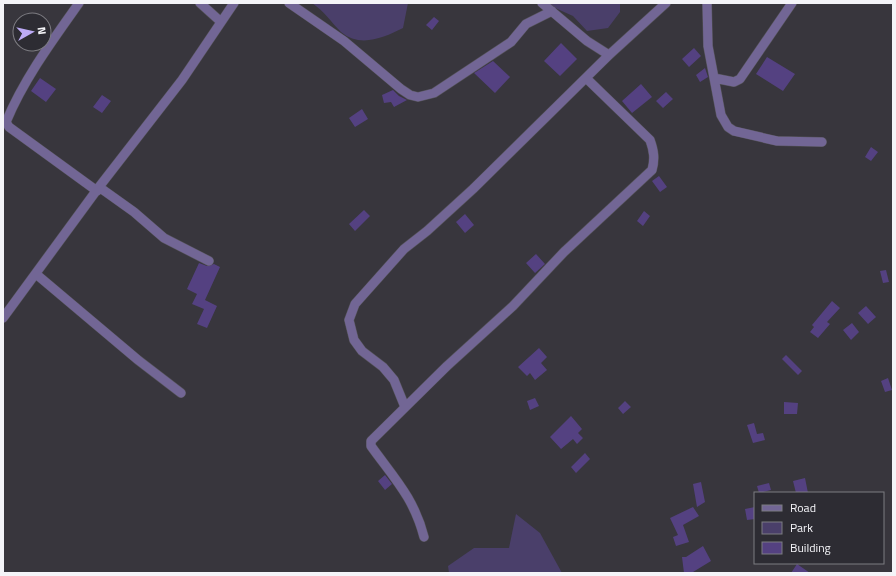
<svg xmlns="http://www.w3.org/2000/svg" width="896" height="576" font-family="'Titillium Web',sans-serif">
<rect width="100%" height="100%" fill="#38363d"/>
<path fill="#4a3f6a" d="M312,3H408L403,28C383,38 360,48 341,32C331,22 324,11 312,3Z
M544,3H620V12L608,28L587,31L573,16Z
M516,514L540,533L562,573H449L448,566L474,548H509Z"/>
<path fill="#544181" d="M434,17L439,21L432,30L426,25Z
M561,43L577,59L560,76L544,61Z
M694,48L701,56L689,67L682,59Z
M767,57L795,74L783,91L756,74Z
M493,61L510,77L495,93L474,73Z
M705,68L708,77L700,82L696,75Z
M40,78L56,89L46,102L31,91Z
M641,84L652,97L632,113L622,101Z
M393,90L399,96L407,100L394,107L391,102L384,103L382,95Z
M666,92L673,99L663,108L656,101Z
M102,95L111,101L102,113L93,107Z
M362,109L368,119L355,127L349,118Z
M871,147L878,152L871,161L865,157Z
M659,176L667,187L660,192L652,181Z
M364,210L370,216L355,231L349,224Z
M644,211L650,216L643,226L637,221Z
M465,214L474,225L465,233L456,222Z
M536,254L545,264L535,273L526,263Z
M199,263L207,266L214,264L220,267L205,300L217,306L207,328L197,324L204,309L192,304L197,294L187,289Z
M886,270L889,282L883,283L880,271Z
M832,301L840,308L827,322L830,324L818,338L810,332L814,327L812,325Z
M866,306L876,317L868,324L858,313Z
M852,323L859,332L851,340L843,330Z
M539,348L547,357L541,363L547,370L535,380L530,373L527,376L518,367Z
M786,355L802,371L798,375L782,359Z
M888,378L892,390L885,392L881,381Z
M535,398L539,406L530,410L527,401Z
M625,401L631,407L623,414L618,408Z
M784,402L798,403L797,414H784Z
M571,416L582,429L578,433L583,438L577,444L573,439L561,449L550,437Z
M754,423L757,434L763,433L765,440L753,443L747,425Z
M585,453L590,459L576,473L571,467Z
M385,475L392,484L385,490L378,481Z
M805,478L808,493H796L793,481Z
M701,482L705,502L697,507L693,484Z
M769,483L771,490L759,493L757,486Z
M693,507L699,516L683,525L689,542L676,546L673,537L678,535L670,518Z
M755,507V519L747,520L745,509Z
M703,546L711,561L693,572L684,573L682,557H686Z
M797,564L810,573H791Z"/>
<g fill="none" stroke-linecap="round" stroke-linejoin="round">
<defs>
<path id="minor" d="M79,3C52,41 24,79 6,122L9,127L97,191
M200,3L220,21
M289,3L344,41L401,89L410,95L418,97L434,93L511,42L526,24L552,11
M542,3L587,41L609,55
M707,3L708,46L721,115L728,127L734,131L777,141L822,142
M714,78L734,82L740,79L792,3
M99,187L134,212L164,238L209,261
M36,274L138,360L181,393
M3,318L99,187L182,80L234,3
M405,407L394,380L383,367L362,351L354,340L349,320L355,304L404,249L427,231L473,189L609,55L666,3
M424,537C414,498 394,478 371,446V441L447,366L513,306L564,252L652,170C655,159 654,151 650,140L586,78"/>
</defs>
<use href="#minor" stroke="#56545b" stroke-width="10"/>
<use href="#minor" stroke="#726695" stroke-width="9"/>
</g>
<rect width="896" height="576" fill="none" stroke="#f4f4f8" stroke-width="8"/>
<rect x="754" y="492" width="130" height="72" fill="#2d2c33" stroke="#7d7c82"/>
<rect x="762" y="505" width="20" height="6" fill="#726695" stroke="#7d7c82"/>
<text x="790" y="512" font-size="12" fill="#f4f4f8">Road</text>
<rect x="762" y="522" width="20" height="12" fill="#4a3f6a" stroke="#7d7c82"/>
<text x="790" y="532" font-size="12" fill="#f4f4f8">Park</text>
<rect x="762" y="542" width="20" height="12" fill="#544181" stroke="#7d7c82"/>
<text x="790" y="552" font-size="12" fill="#f4f4f8">Building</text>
<g transform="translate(32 32) rotate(82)"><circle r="19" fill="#2d2c33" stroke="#7d7c82"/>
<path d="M0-3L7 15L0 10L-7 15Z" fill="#bcaaf5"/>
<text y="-6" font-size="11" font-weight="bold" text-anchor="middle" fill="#f4f4f8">N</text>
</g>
</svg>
